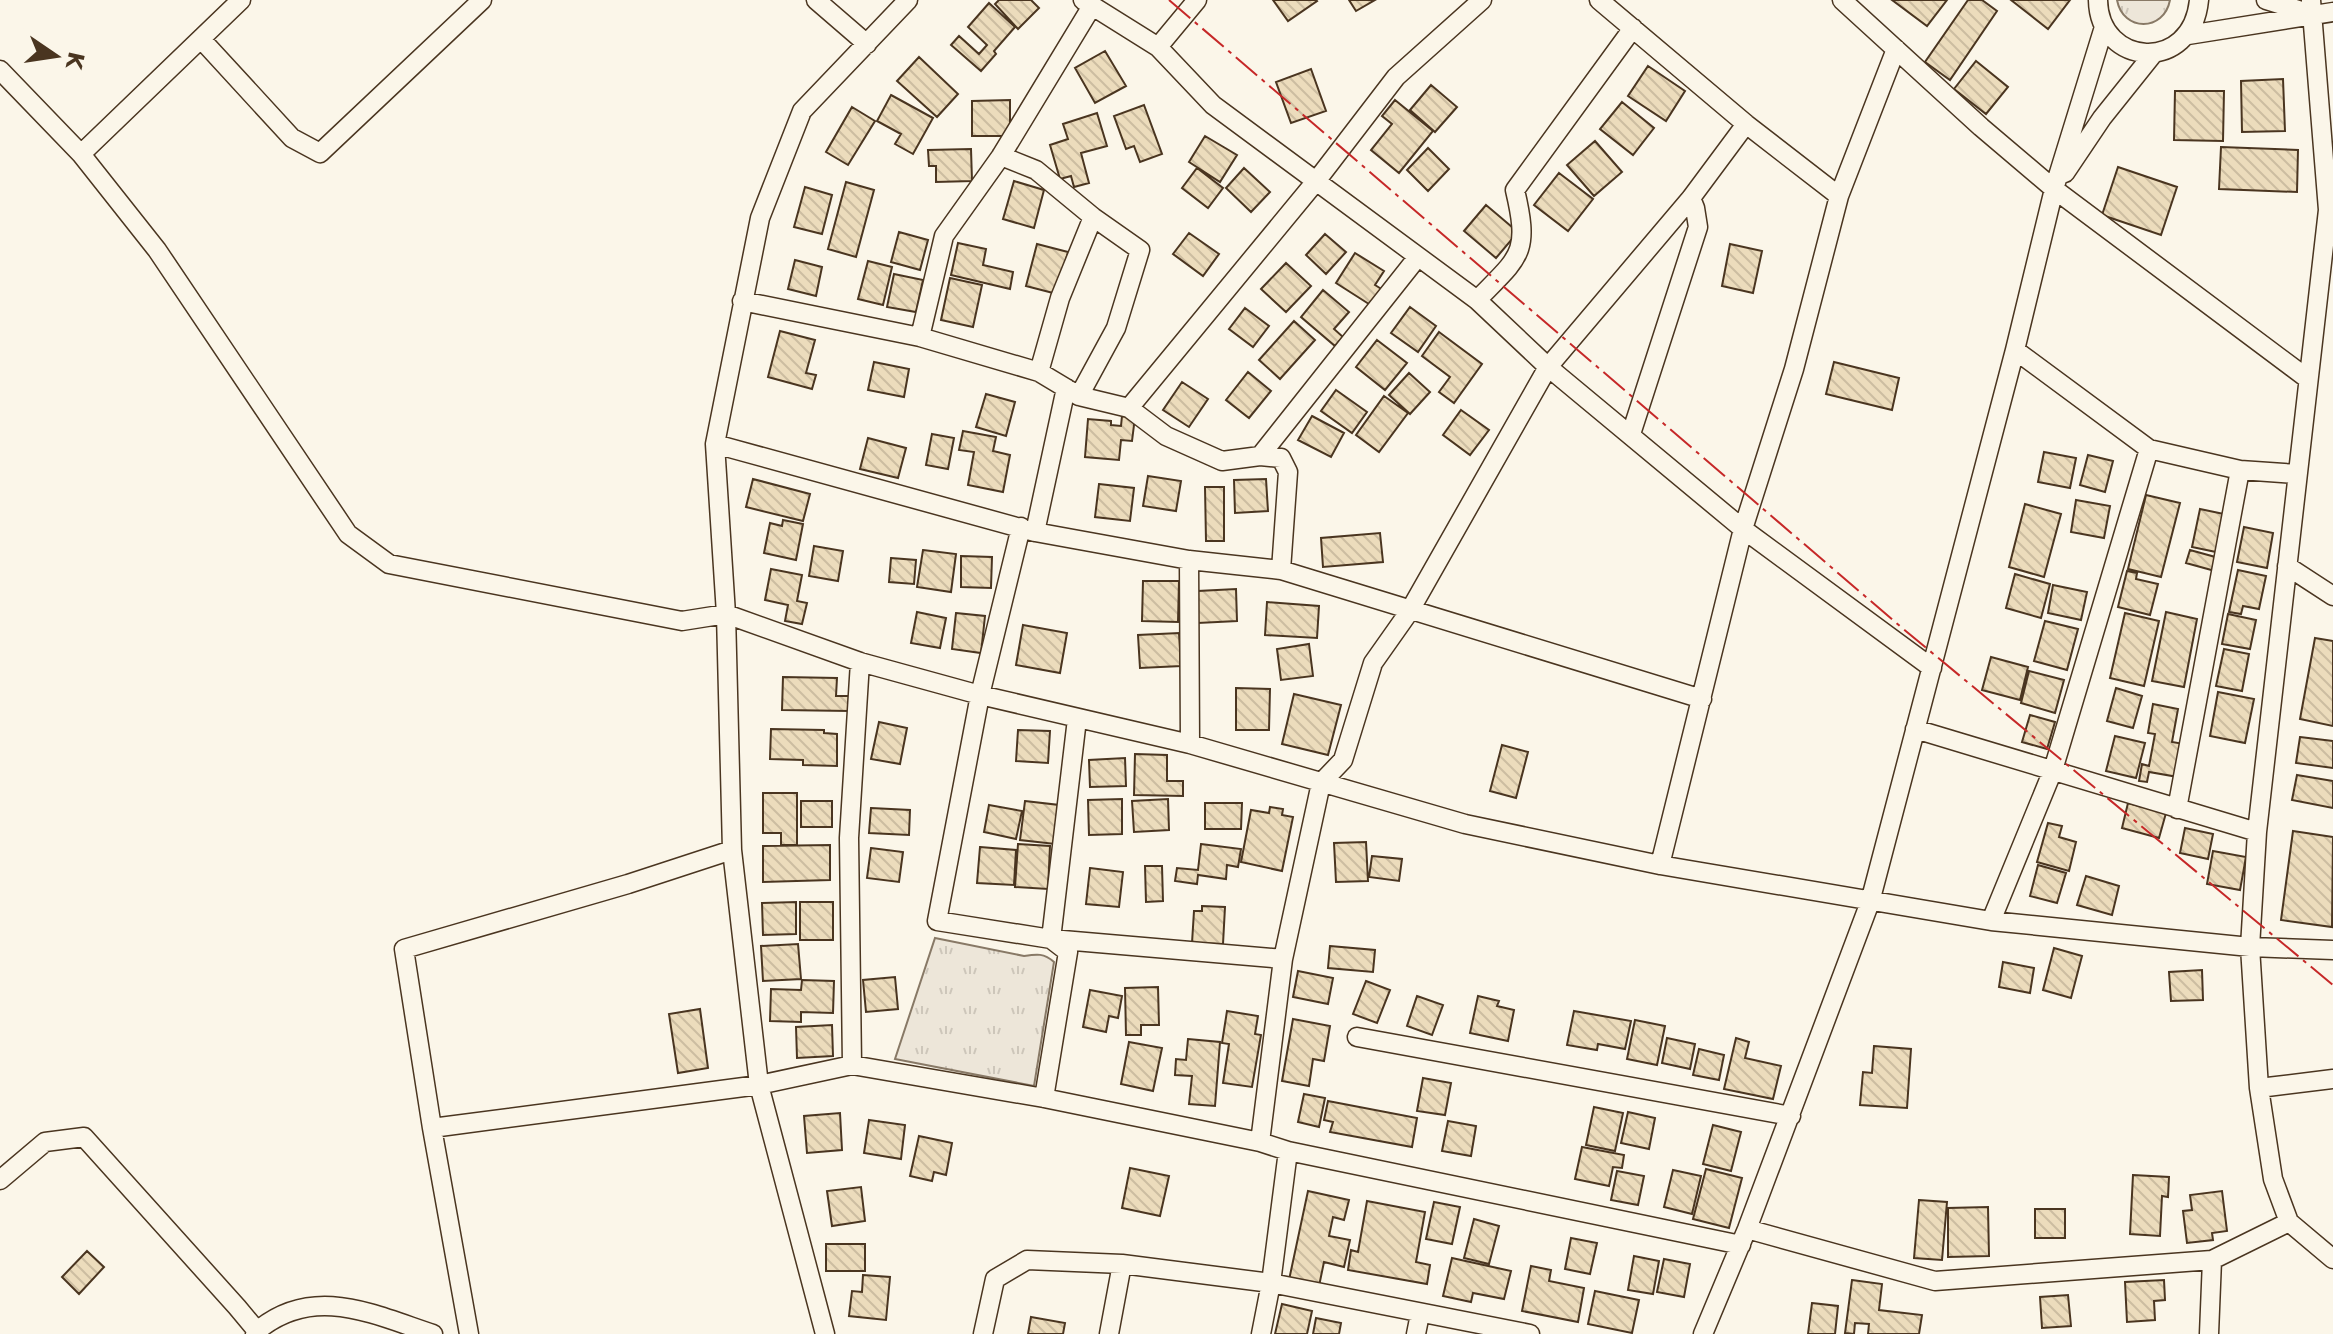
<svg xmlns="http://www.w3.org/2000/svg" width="2333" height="1334" font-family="'DejaVu Sans',sans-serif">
<defs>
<pattern id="grass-tufts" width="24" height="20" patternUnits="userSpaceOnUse" patternTransform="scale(2)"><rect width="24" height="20" fill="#ede6d9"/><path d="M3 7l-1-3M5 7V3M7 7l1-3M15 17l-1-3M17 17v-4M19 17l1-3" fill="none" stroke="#cdc6ba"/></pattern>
<pattern id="building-back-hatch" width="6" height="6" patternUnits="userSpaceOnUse" patternTransform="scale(2)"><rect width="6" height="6" fill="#ecdcbc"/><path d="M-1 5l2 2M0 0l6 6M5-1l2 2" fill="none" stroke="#ccbda1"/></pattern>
</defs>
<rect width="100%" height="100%" fill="#fbf6e9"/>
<path fill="url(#grass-tufts)" stroke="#887966" stroke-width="2" d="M2117,0H2170C2164,32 2123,32 2117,0Z
M935,938L1024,956C1037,954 1044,953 1054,962L1034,1086L895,1059Z"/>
<path fill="url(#building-back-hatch)" stroke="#4a3520" stroke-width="2" d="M999,0H1031L1039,8L1018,29L995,4Z
M1273,0H1316L1317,1L1288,21Z
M1349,0H1375L1356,11Z
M1892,0H1947L1927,26Z
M1968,0H1982L1997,11L1950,80L1925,62Z
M2011,0H2070L2048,29Z
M989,3L1015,27L994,51L996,54L981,71L951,45L959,36L979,54L987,45L968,27Z
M1105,51L1126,86L1095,103L1075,68Z
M919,57L958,94L937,117L897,81Z
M1976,61L2008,87L1986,114L1954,89Z
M1648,66L1685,91L1666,121L1628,96Z
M1311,69L1326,111L1291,123L1276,82Z
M2283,79L2285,131L2242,132L2241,81Z
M1431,85L1457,107L1435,132L1410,110Z
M2175,91H2224L2223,141L2174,140Z
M891,95L933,118L913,154L895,144L901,134L877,121Z
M1010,100V136H972V101Z
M1395,100L1433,131L1399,173L1371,150L1392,124L1382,116Z
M1622,102L1654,128L1633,155L1600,129Z
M1144,105L1162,154L1140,162L1134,146L1126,149L1114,116Z
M852,107L875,121L848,165L826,152Z
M1097,113L1107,146L1081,153L1089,183L1074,187L1071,176L1060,179L1050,145L1068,139L1063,124Z
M1205,136L1237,155L1220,182L1189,162Z
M1595,141L1622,172L1594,196L1567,165Z
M2221,147L2298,150L2297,192L2219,189Z
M1428,148L1449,169L1428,191L1407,170Z
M971,149L972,181L936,182V166H929L928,150Z
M2118,167L2177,187L2161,235L2102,215Z
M1197,168L1223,188L1208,208L1182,188Z
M1244,168L1270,192L1251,212L1226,188Z
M1559,173L1593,199L1568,231L1534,205Z
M1014,181L1044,190L1034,228L1003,219Z
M846,182L874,190L856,257L828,249Z
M805,187L832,195L822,234L794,227Z
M1486,205L1518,232L1496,258L1464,231Z
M899,232L928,240L920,270L891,262Z
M1189,233L1219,254L1203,276L1173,254Z
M1325,234L1346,252L1326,274L1306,255Z
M958,243L986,249L983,265L1013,272L1010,289L951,275Z
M1037,244L1068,252L1057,294L1026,286Z
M1730,244L1762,251L1753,293L1722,286Z
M1355,253L1384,271L1375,285L1383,290L1372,306L1336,283Z
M795,260L822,267L816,296L788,289Z
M868,261L892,267L883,305L858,299Z
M1286,263L1311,286L1286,312L1261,289Z
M894,274L923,280L916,312L887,307Z
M950,278L982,285L973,327L941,320Z
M1323,290L1349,312L1334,329L1343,337L1335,346L1301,317Z
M1410,307L1436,326L1418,352L1391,333Z
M1245,308L1269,326L1253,347L1229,329Z
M1294,321L1315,340L1280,379L1259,360Z
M780,331L815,340L806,373L816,375L812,389L768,377Z
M1439,332L1482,364L1454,403L1439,392L1450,377L1422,356Z
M1377,340L1407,363L1385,390L1356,367Z
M874,362L909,369L904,397L868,390Z
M1834,362L1899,378L1892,410L1826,394Z
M1248,372L1271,391L1249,418L1226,400Z
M1409,373L1430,392L1410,414L1389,395Z
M1182,382L1208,399L1189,427L1163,410Z
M1336,390L1367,412L1352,433L1321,411Z
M986,394L1015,402L1006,436L976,427Z
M1384,396L1408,413L1379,452L1356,435Z
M1461,410L1489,430L1470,455L1443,435Z
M1122,416L1135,417L1132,441L1121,440L1119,460L1085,457L1088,419L1111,421V425L1121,426Z
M1312,416L1344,433L1331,457L1298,440Z
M963,431L996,437L993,451L1010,455L1003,492L968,485L974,452L959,450Z
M932,434L954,438L948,469L926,465Z
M868,438L906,448L898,478L860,469Z
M2044,452L2076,458L2070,488L2038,482Z
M2088,455L2113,461L2105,492L2080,485Z
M1148,476L1181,481L1176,511L1143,506Z
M753,479L810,494L803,521L746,507Z
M1266,479L1268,511L1235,513L1234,480Z
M1099,484L1134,488L1130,521L1095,517Z
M1205,487H1224V541H1206Z
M2146,495L2180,503L2161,577L2128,569Z
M2076,500L2110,506L2104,538L2071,532Z
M2025,504L2061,514L2044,577L2009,567Z
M2200,509L2224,514L2216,552L2192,547Z
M783,520L803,524L796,560L764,553L770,523L782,526Z
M2244,527L2273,533L2267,568L2237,562Z
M1380,533L1383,562L1323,567L1321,538Z
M814,546L843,551L838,581L809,576Z
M923,550L956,554L951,592L917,587Z
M2190,550L2219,558L2215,571L2186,563Z
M961,556L992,557L991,588L961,587Z
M891,558L916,560L914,584L889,582Z
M771,569L802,575L797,601L807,603L802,624L785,621L788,605L765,600Z
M2238,570L2266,576L2259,609L2243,606L2241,614L2229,612Z
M2127,571L2137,573L2136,579L2158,584L2150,615L2118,607Z
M2015,574L2050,584L2041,618L2006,608Z
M1143,581H1179L1178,622L1142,621Z
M2053,585L2087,592L2081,620L2048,613Z
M1236,589L1237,621L1198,623V591Z
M1267,602L1319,606L1317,638L1265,635Z
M917,612L946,618L940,648L911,643Z
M2166,612L2197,619L2184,687L2152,681Z
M956,613L985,616L981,653L952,649Z
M2125,613L2159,621L2144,686L2110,678Z
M2228,614L2256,620L2250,649L2222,644Z
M2045,621L2078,629L2067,670L2034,661Z
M1023,625L1067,633L1060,673L1016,665Z
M1179,633L1181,666L1140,668L1138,635Z
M2315,638L2333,641V726L2300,719Z
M1309,644L1313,676L1281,680L1277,649Z
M2224,649L2249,654L2242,691L2216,686Z
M1991,657L2028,667L2020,700L1982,690Z
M2029,671L2064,680L2055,713L2021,703Z
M783,677L837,678L836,696H849V711L782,710Z
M1236,688L1270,689L1269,730H1236Z
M2116,688L2142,696L2133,728L2107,721Z
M2218,692L2254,699L2245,743L2210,736Z
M1294,694L1341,705L1328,755L1282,744Z
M2153,704L2178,709L2172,742L2184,744L2178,777L2149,772L2147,782L2139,781L2142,764L2149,766L2155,734L2148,733Z
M2030,715L2055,722L2047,749L2022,742Z
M879,722L907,728L900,764L871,759Z
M771,729L824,730V733L837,734V766L803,765V760L770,759Z
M1018,730L1050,731L1048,763L1016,761Z
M2115,736L2145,743L2136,778L2106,771Z
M2300,737L2333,741V768L2296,763Z
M1502,745L1528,752L1516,798L1490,791Z
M1135,754L1167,755V781H1183V796L1134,795Z
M1125,758L1126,786L1090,787L1089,760Z
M2297,775L2333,781V808L2292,800Z
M763,793H797V845H781V833H763Z
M1122,799V834L1089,835L1088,800Z
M1168,799L1169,830L1134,832L1132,801Z
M801,801H832V827H801Z
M1025,801L1059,805L1055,844L1020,840Z
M1205,803H1242L1241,829H1205Z
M2128,803L2166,813L2159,838L2122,828Z
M989,805L1022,811L1016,839L984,832Z
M1270,807L1283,809L1282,815L1293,817L1282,871L1241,862L1251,810L1269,813Z
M871,808L910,810L909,835L869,833Z
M2048,823L2062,826L2059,837L2076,842L2069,871L2037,862Z
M2185,828L2213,834L2208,859L2180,853Z
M2293,831L2333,837L2332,927L2281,920Z
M1366,842L1368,881L1336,882L1334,843Z
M1018,844L1050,846L1048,889L1015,887Z
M1201,844L1241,849L1238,867L1227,865L1226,879L1198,875L1197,884L1175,881L1177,868L1198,870Z
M830,845V880L763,882V846Z
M980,847L1016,850L1014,885L977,883Z
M871,848L903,852L899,882L867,878Z
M2213,851L2246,857L2240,890L2207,884Z
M1372,856L1402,859L1399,881L1369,877Z
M2038,865L2066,873L2057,903L2030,896Z
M1145,866H1162L1163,901L1146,902Z
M1090,868L1123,872L1119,907L1086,904Z
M2086,876L2119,886L2112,915L2077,905Z
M796,902V934L763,935L762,903Z
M800,902H833V940H800Z
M1202,906L1225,907L1223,944L1192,943L1194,911H1202Z
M798,944L801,979L763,981L761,946Z
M1330,946L1375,950L1373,972L1328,968Z
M2054,948L2082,956L2071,998L2043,990Z
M2003,962L2034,968L2030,993L1999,987Z
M2202,970L2203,1000L2171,1001L2169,972Z
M1298,971L1333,978L1328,1004L1293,997Z
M895,977L898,1009L866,1012L863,980Z
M802,980L834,981L833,1013L801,1012V1022L770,1021L771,989L801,990Z
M1366,981L1390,990L1377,1023L1353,1014Z
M1158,987L1159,1025H1141V1035H1126L1125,988Z
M1090,990L1122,996L1118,1018L1109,1016L1106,1032L1083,1027Z
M1417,996L1443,1005L1432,1035L1407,1026Z
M1478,996L1499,1001L1497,1006L1514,1010L1508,1041L1470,1033Z
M700,1009L708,1068L678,1073L669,1014Z
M1227,1011L1258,1016L1255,1034L1261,1035L1252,1087L1223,1083L1229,1044L1222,1043Z
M1574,1011L1631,1021L1625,1049L1598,1044L1597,1050L1567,1045Z
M1293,1019L1330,1026L1324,1061L1313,1059L1309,1086L1282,1081Z
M1635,1020L1665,1026L1657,1065L1627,1059Z
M832,1025L833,1056L797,1058L796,1027Z
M1667,1038L1695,1044L1690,1069L1662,1063Z
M1736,1038L1749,1042L1745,1058L1781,1066L1773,1099L1724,1089Z
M1188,1039L1220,1042L1215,1106L1189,1104L1192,1076L1175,1075L1176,1059L1186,1060Z
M1129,1042L1162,1048L1153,1091L1121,1084Z
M1874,1046L1911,1049L1907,1108L1860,1105L1863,1072L1872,1073Z
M1699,1049L1724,1055L1719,1080L1693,1075Z
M1423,1078L1451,1083L1445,1115L1417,1111Z
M1304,1094L1325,1098L1319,1127L1298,1122Z
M1328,1101L1417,1118L1412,1147L1330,1132L1333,1122L1324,1120Z
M1594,1107L1623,1113L1615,1151L1586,1145Z
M1628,1112L1655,1118L1649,1149L1621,1143Z
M840,1113L842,1150L807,1153L804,1116Z
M869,1120L905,1125L901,1159L864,1153Z
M1448,1121L1476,1126L1471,1156L1442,1151Z
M1713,1125L1741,1132L1731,1171L1703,1164Z
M919,1136L952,1143L946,1175L934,1172L932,1181L910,1176Z
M1582,1147L1624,1155L1622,1168L1613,1167L1609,1186L1575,1179Z
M1130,1168L1169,1176L1160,1216L1122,1208Z
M1706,1169L1742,1178L1729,1228L1693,1219Z
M1673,1170L1701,1176L1692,1214L1664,1207Z
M1617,1171L1644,1176L1638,1205L1611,1200Z
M2133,1175L2169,1177L2168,1197L2162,1196L2160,1236L2130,1234Z
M861,1187L865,1221L832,1226L827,1191Z
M1308,1191L1349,1200L1344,1220L1333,1217L1329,1236L1350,1240L1344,1267L1324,1262L1319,1286L1289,1280Z
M2222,1191L2227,1231L2212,1233L2213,1240L2187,1243L2183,1211L2192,1210L2190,1195Z
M1919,1200L1947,1202L1942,1260L1914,1258Z
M1367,1201L1425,1212L1416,1262L1430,1265L1427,1284L1348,1270L1351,1250L1358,1252Z
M1434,1202L1460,1207L1452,1244L1426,1239Z
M1988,1207L1989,1256L1948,1257V1208Z
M2035,1209H2065V1238H2035Z
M1474,1219L1499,1226L1489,1264L1464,1258Z
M1571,1238L1597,1243L1590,1274L1565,1269Z
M826,1244H865V1271H826Z
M87,1251L104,1267L79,1294L62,1277Z
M1634,1256L1659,1261L1653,1294L1628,1290Z
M1452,1258L1511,1271L1504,1299L1473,1293L1471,1302L1443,1296Z
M1664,1259L1690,1264L1684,1297L1657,1292Z
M1531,1266L1551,1270L1549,1281L1584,1288L1578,1322L1522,1311Z
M863,1275L890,1277L886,1320L849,1316L852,1291L862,1292Z
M1852,1280L1882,1284L1879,1310L1922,1315L1919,1334H1868L1869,1324L1855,1323L1854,1334L1845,1333Z
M2164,1280L2165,1300L2154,1301L2155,1320L2127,1322L2125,1282Z
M1595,1291L1639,1300L1632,1333L1588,1324Z
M2068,1295L2071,1326L2042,1328L2040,1297Z
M1812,1303L1838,1306L1835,1334H1808Z
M1282,1304L1312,1311L1307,1334H1275Z
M1031,1317L1065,1323L1063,1334H1028Z
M1316,1318L1341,1323L1339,1334H1313Z"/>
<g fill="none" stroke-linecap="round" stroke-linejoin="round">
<defs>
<path id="minor" d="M816,0L867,44
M1083,0L1158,47L1213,105L1477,300L1548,367L1743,529L1932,668
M1599,0L1746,124L1839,196
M1842,0L1981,127L2054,189L2308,379
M2098,0C2099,67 2192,74 2199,0
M2266,0L2305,12
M2311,0L2328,210L2257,832L2250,947L2259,1088L2273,1179L2289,1222L2333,1259
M2188,35L2333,12
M201,39L292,138L320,153L482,0
M1158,47L1197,0
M0,70L81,154L157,250L348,534L389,564L682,621L726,614L860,662L980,695L1190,744L1465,824L1660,865L1991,921L2250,947L2333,950
M81,154L241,0
M1001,156L1036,170L1093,217L1140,250L1116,328L1079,396
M2065,173L2102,118L2154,53
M1477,300C1520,256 1530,254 1515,190L1633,28
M742,301L920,337L1039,372L1079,396L1129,408L1166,436L1222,461L1260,456L1281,458L1288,472L1281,570
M920,337L944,236L1001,156L1092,6
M2015,350L2149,449L2240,470L2297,474
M1039,372L1060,298L1093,217
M1129,408L1317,180L1396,77L1482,0
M1631,434L1698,227L1695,208L1691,198
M715,444L1035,532L1189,560L1281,570L1702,699
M1260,456L1417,258
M1021,527L980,695L937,921L1051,939L1283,959
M1035,532L1066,388
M1189,560L1190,744
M2287,566L2333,596
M1915,729L2257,832
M2177,809L2240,470
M1660,865L1743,529L1794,369L1839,196L1896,49
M1991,921L2053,770L2149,449
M1357,1037L1791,1116
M852,1065L849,838L860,662
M2259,1088L2333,1079
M1044,1098L1068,952L1051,939L1077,719
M432,1128L759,1085L852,1065L1044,1098L1260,1142L1288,1151L1741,1245
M1260,1142L1283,959L1321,783L1343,760L1373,663L1409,612L1548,367L1691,198L1746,124
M0,1180L45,1142L84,1137L237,1307L257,1331L255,1334
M1747,1229L1935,1281L2212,1260L2289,1222
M257,1331C313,1284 372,1314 433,1334
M469,1334L432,1128L404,949L628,884L732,850
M825,1334L759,1085L732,850L726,614L715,444L760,218L802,111L908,0
M983,1334L995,1279L1027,1260L1122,1264L1271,1283L1530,1334
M1109,1334L1122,1264
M1261,1334L1271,1283L1288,1151
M1416,1334L1420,1314
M1703,1334L1747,1229L1870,902L2015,350L2054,189L2104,27
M2209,1334L2212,1260"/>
</defs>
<use href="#minor" stroke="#4a3520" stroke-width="21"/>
<use href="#minor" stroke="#fbf6e9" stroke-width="18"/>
<path stroke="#c62828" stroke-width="2" stroke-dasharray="28 6 4 6" stroke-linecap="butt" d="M1169,0L1901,627L2333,985"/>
</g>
<g transform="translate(56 56) rotate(103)" stroke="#fbf6e9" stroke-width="6" paint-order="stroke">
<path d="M0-6L14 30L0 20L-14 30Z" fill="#4a3520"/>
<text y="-12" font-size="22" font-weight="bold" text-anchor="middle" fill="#4a3520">K</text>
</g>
</svg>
